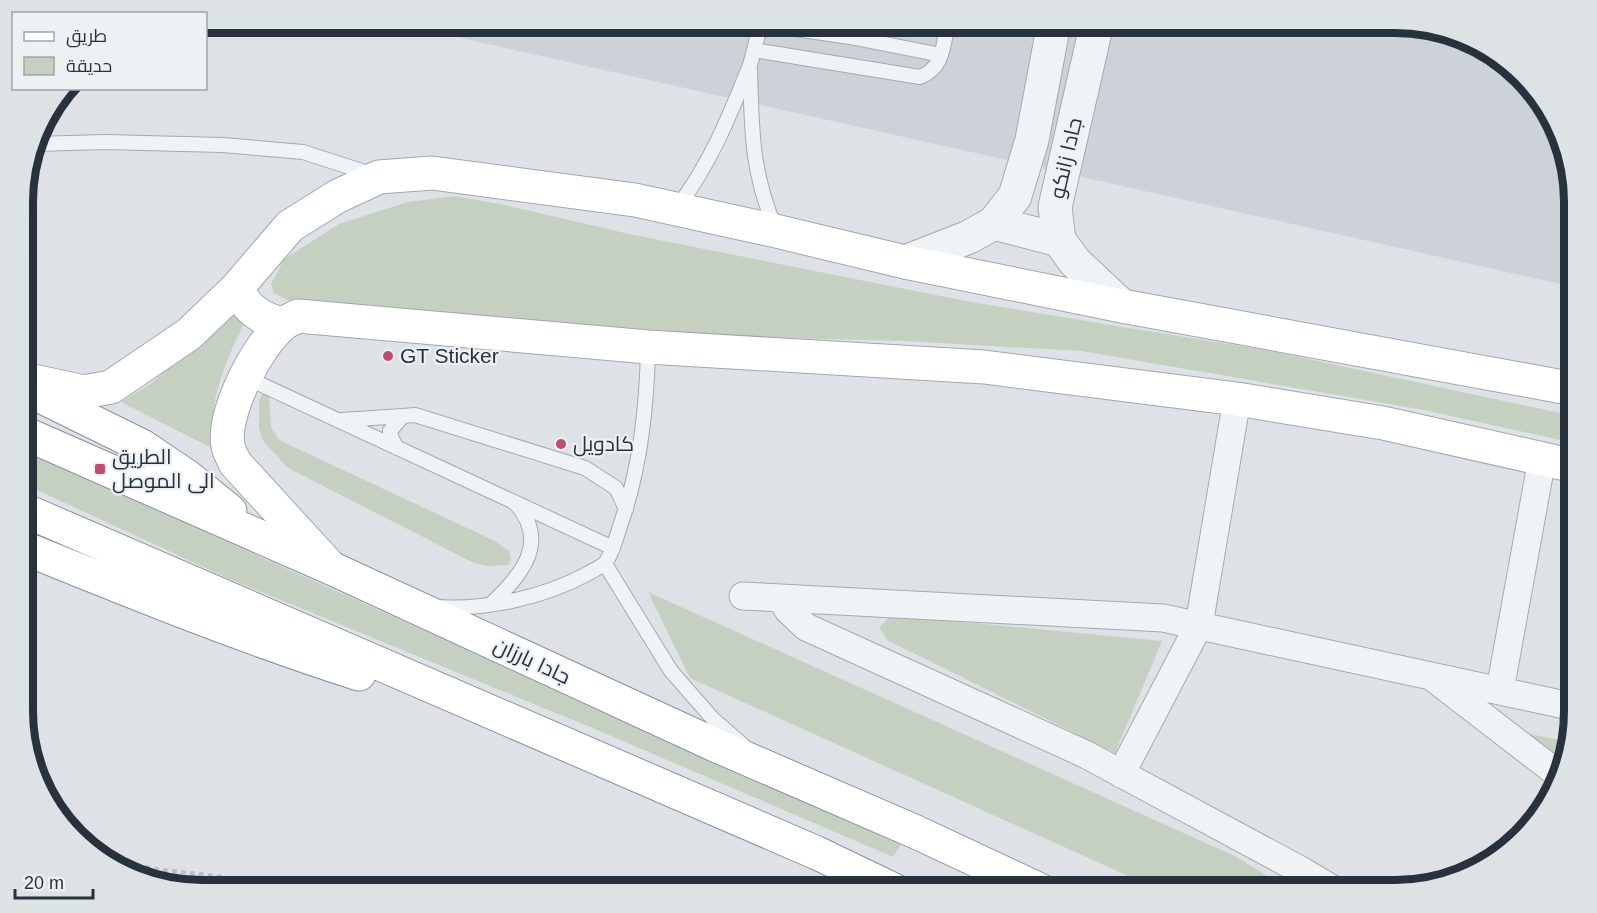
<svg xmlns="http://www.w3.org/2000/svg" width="1597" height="913" font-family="Helvetica,Cairo,sans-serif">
<rect width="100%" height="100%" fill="#dee2e6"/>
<path fill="#ccd2d8" d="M394,23H1395L1484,46L1544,103L1574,190V287Z"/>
<path fill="#c6d0c0" d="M1334,23H1395L1484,46L1491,52Z
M454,196L505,205L629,234L976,303L1271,351L1574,416V443L1424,410L1081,351L905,341L741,337L403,310L294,304L274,293L271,284L284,259L339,224L408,202Z
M231,298L250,312C237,337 214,385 214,412C214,426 218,440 222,453L121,402L152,383L181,356Z
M263,393L269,395L271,427L279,440L495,541L509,551L511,560L508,565L487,566L474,563L288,468L264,442L259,429V400Z
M24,450C316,583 609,712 901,844L893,857L602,732L225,577L24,484Z
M648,592L1237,857L1289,890H1159L690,678Z
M892,615L1162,641L1115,753L887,640L879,627Z
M1526,733L1568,742L1559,771Z"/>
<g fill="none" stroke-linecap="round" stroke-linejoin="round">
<defs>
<path id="service" d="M761,23L754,50L920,77C944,68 943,45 948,23
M760,24L850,37L941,55
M750,70C752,132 751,171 776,230
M35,144L105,142L223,145L303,152L374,175
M676,209C711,163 729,117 750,65L754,50
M245,377L613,548
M342,420L403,416
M397,448L392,439L390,431L403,416L415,415L585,468L616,488L626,509
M605,564L671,671L713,719L743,745
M491,604C521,576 550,542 516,504
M436,607C486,610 542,598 587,574C593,570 602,567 606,562C613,551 617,536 621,523C641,466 647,407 648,347"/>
<path id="minor" d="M743,596L1163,618L1574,707
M781,598L788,610L806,627L1085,754L1304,872L1334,890
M1436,680L1558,774
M1500,690L1542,459
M1121,774L1199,625L1237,399"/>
<path id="tertiary" d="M1097,23L1055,207L1059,240L1075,262L1122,306
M994,223L1059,240
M905,262L969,237L994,223L1015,196L1032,140L1054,23"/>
<path id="primary" d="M236,289C248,309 260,319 283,324
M24,379L84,392L111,387L189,334L236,289L290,226L338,196L379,177L432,173L635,200L776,231L905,262L1122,306L1574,389
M331,568L235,463C233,458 229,452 228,446C222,413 257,346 282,325C286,321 293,319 298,316L648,347L984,367L1237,399L1383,423L1574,466"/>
<path id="motorway" d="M24,388L142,446L188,477L230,511
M24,433L331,568L715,745L916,832L1040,890
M24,510L817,853L894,890
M24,548C135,593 246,638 359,674"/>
</defs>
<use href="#service" stroke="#a4aab0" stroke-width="16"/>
<use href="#minor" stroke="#a4aab0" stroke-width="29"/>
<use href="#tertiary" stroke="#a4aab0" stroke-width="35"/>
<use href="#primary" stroke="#9ea8b1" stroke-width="35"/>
<use href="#motorway" stroke="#86929c" stroke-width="35"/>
<path stroke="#b8bdc1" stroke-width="4" stroke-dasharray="4.5 4.5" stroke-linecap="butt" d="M102,856C120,860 139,866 157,869C190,874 240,875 269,890"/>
<use href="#service" stroke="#f0f3f5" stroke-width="14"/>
<use href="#minor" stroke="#f0f3f5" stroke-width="27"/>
<use href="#tertiary" stroke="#f0f3f5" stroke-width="33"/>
<use href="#primary" stroke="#fff" stroke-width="33"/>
<use href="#motorway" stroke="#fff" stroke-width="33"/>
</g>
<g fill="#c34b6e" stroke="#edf1f4" stroke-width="2">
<circle cx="388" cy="356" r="6"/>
<circle cx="561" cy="444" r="6"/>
<rect x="94" y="463" width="12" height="12" rx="3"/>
</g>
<g text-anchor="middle" stroke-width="4.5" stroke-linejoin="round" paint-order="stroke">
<g font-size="21" fill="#28323c" stroke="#edf1f4">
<text transform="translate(1066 158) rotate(-77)" y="7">جادا زانکو</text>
<text transform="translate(532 661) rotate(25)" y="7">جادا بارزان</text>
</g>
<g font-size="21" fill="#28323c" stroke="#edf1f4" text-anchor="start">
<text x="400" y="363">GT Sticker</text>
<text x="573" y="451">كادويل</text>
<text x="112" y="464">الطريق<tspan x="112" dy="24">الى الموصل</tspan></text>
</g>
</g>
<path d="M0 0H1597V913H0ZM202 33H1395A169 169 0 0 1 1564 202V711A169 169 0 0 1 1395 880H202A169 169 0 0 1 33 711V202A169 169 0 0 1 202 33Z" fill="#dde2e5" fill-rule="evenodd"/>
<path fill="none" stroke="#28323c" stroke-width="8" d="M202 33H1395A169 169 0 0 1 1564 202V711A169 169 0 0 1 1395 880H202A169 169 0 0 1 33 711V202A169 169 0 0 1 202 33Z"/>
<rect x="12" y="12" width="195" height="78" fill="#edf1f4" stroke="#9ea5aa" stroke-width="1.5"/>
<rect x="24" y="32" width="30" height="9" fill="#ffffff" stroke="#9ea5aa" stroke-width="1.5"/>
<text x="66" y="42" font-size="18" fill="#28323c">طريق</text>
<rect x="24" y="57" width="30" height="18" fill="#c6d0c0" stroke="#9ea5aa" stroke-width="1.5"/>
<text x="66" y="72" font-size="18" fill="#28323c">حديقة</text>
<path d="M15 889v9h78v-9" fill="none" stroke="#28323c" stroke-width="3"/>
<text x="24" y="889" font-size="18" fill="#28323c" stroke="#edf1f4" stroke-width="4.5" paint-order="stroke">20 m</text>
</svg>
